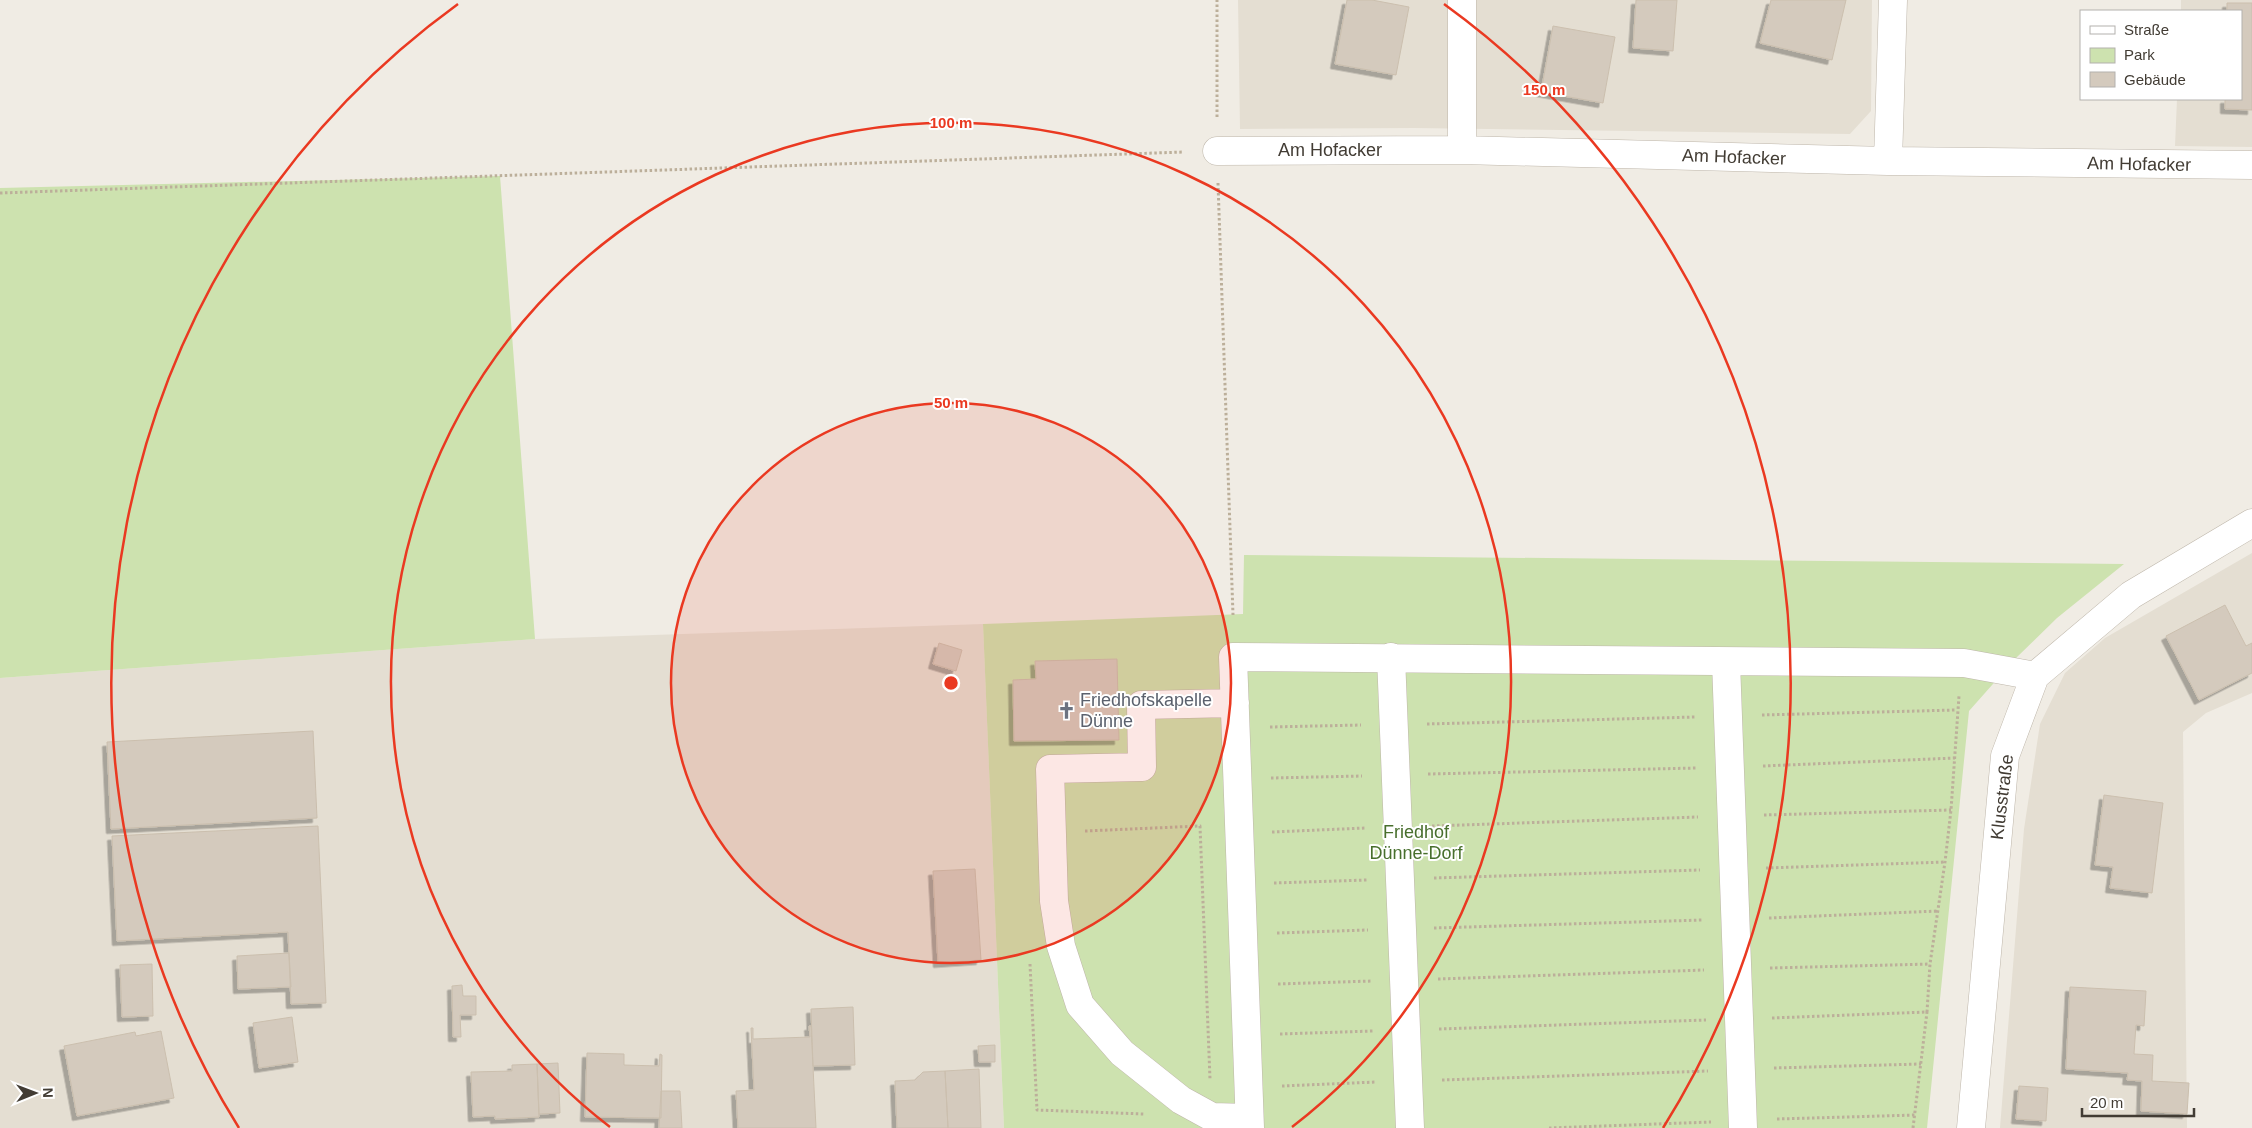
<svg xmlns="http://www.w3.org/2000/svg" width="2252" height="1128" font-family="Arial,sans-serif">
<defs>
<filter id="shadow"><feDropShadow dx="-4.5" dy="4.5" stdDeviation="0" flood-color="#0004"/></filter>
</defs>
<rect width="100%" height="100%" fill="#f0ece4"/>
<path fill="#e4ded2" d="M1238,0H1872L1871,111L1850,134L1414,128L1240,129Z
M2181,0H2252V147L2175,146L2177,99H2241V11H2181Z
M2252,553V693L2206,713L2183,732L2187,1128H2000L2024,829L2040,724L2065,673L2105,638Z
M983,624L1004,1128H0V678L535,639Z"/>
<path fill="#cde2af" d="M500,176L535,639L0,678V188Z
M1244,555L2124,564L2057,618L2016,658L1969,711L1927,1128H1004L983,624L1243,614Z"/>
<path fill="#d4cabd" stroke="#cbbfae" filter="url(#shadow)" d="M1347,0H1372L1409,7L1396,75L1335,64Z
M1636,0H1677L1673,51L1633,48Z
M1771,0H1846L1832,60L1760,43Z
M2227,3H2252V110L2225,109V99H2241V11H2227Z
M1553,26L1615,37L1603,103L1541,92Z
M2225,605L2246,646L2252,643V673L2199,700L2166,636Z
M939,643L962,650L956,671L933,664Z
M1117,659L1119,740L1014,741L1013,680L1036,679L1035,661Z
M313,731L317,818L111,829L107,742Z
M2104,795L2163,803L2152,893L2110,888L2113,867L2095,865Z
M318,826L326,1003L291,1004L288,932L117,941L112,836Z
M975,869L981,960L938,963L933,871Z
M289,953L291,987L238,989L237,956Z
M152,964L153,1016L122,1017L120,965Z
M462,985L463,996H476V1015H460L461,1037H453L452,986Z
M2070,987L2146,991L2144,1026L2136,1025L2134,1054L2153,1055L2152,1081L2189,1083L2187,1114L2141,1111L2142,1081L2127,1080L2128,1073L2066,1069Z
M853,1007L855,1065L813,1066L811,1009Z
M292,1017L298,1062L259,1068L253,1023Z
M809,1026H811L816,1128H738L736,1091L754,1090L751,1028H753V1039L810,1037Z
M161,1031L174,1098L77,1116L64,1046L135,1032L136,1036Z
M995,1045V1062H979L978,1046Z
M587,1053L624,1054V1065L659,1066L660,1054L662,1055L661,1118L585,1117Z
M558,1063L560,1113L539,1114L537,1064Z
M537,1064L539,1117L495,1119V1116L473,1117L471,1072L512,1071V1065Z
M979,1069L981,1128H948L945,1071Z
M945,1071L948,1128H897L895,1081L915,1080L923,1072Z
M2019,1086L2048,1088L2046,1121L2016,1119Z
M661,1091H680L682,1128H659Z"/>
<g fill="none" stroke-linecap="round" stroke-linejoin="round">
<defs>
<path id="minor" d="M1462,150V0
M1217,151L1462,150L1888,161L2252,165
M1888,161L1893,0
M1391,657L1410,1128
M1726,662L1743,1128
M1235,703L1141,705L1142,767L1050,769L1054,901L1061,946L1080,1005L1122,1053L1181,1100L1212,1117L1249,1118
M1250,1128L1233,657L1964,663L2035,676
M1971,1128L2005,756L2035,676L2131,595L2252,523"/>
</defs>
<use href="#minor" stroke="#beb6aa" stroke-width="29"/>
<path stroke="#bcaf9a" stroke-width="3" stroke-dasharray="2.5 2.5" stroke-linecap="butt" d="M1217,117V0
M1218,183L1233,615
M0,193L1184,152
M1762,715L1956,710
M1427,724L1696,717
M1270,727L1361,725
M1763,766L1955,758
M1428,774L1697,768
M1271,778L1362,776
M1764,815L1951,810
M1432,826L1698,817
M1085,831L1200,826L1210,1079
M1272,832L1365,828
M1766,868L1945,862
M1434,878L1700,870
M1274,883L1367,880
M1769,918L1938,911
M1434,928L1703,920
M1277,933L1368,930
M1030,964L1037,1110L1144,1114
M1770,968L1930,964
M1438,979L1704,970
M1278,984L1372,981
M1772,1018L1927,1012L1930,964L1945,862L1951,810L1959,696
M1439,1029L1706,1020
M1280,1034L1373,1031
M1774,1068L1921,1064
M1442,1080L1708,1071
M1282,1086L1376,1082
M1777,1119L1916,1115
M1549,1128L1711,1122
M1913,1128L1927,1012"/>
<use href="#minor" stroke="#fff" stroke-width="28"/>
</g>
<circle cx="951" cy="683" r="280" fill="#ea3921" fill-opacity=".12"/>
<g fill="none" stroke="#ea3921" stroke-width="2.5">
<circle cx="951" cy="683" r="280"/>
<path d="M610 1127A560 560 0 1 1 1292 1127"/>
<path d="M239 1128A839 839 0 0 1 458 4M1444 4A839 839 0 0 1 1663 1128"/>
</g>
<defs>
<symbol id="church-bare" viewBox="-9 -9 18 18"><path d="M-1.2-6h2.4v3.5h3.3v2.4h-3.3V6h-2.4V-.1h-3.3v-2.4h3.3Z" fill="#6b7280" stroke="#fff" stroke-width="2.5" paint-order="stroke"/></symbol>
</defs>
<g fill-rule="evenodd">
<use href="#church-bare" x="1054" y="698" width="25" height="25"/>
</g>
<g text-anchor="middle" stroke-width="4" stroke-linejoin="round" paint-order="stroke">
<g font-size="18" fill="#423c34" stroke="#fff">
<text x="1330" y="156">Am Hofacker</text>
<text transform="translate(1734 157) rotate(2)" y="6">Am Hofacker</text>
<text transform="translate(2139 164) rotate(1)" y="6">Am Hofacker</text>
<text transform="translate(2002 797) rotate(-83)" y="6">Klusstraße</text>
</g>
<g font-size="18" fill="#5b616d" stroke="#fff" text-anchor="start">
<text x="1080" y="706">Friedhofskapelle<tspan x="1080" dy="21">Dünne</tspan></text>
</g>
<g font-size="18" fill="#486f2d" stroke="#fff">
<text x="1416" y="838">Friedhof<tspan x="1416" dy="21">Dünne-Dorf</tspan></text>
</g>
</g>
<circle cx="951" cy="683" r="8" fill="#ea3921" stroke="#fff" stroke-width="2.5"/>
<g font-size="15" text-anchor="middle" font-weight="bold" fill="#ea3921" stroke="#fff" stroke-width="4" stroke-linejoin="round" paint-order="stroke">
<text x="1544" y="95">150 m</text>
<text x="951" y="128">100 m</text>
<text x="951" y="408">50 m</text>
</g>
<rect x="2080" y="10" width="162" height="90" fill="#ffffff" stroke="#b3b1ae"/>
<rect x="2090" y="26" width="25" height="8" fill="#ffffff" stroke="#b3b1ae"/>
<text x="2124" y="35" font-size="15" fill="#423c34">Straße</text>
<rect x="2090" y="48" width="25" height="15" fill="#cde2af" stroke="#b3b1ae"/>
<text x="2124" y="60" font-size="15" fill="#423c34">Park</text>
<rect x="2090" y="72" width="25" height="15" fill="#d4cabd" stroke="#b3b1ae"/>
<text x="2124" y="85" font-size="15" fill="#423c34">Gebäude</text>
<g transform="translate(35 1093) rotate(89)" stroke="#ffffff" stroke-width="4" paint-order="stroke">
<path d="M0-4L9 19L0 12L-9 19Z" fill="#423c34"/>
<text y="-8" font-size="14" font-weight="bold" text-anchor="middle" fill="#423c34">N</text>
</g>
<path d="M2082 1108v8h112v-8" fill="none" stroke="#423c34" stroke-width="2.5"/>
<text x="2090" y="1108" font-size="15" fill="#423c34" stroke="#ffffff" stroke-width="4" paint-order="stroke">20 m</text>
</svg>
